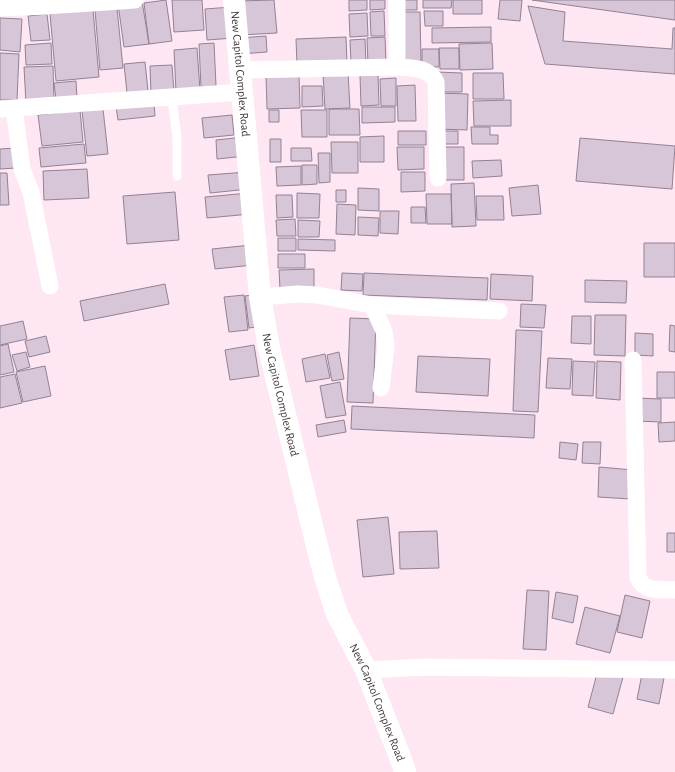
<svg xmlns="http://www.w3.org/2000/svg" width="675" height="772" font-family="'Alegreya Sans',sans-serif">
<rect width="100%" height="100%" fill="#fee6f3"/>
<path fill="#d7c6d8" stroke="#938294" d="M166,0L172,41L149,44L144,3Z
M172,0H202L204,30L174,32Z
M274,0L277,33L240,35L238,1Z
M349,0H367V10L349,11Z
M370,0H385V9L370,10Z
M399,0H417V10H399Z
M423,0H452L451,8H423Z
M453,0H482V14H453Z
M500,0H522L520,21L498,19Z
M532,0H675V20Z
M142,1L149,44L124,47L118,4Z
M528,6L565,12L563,41L672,49L673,28H675V74L545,64Z
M232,7L234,38L207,40L205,9Z
M117,8L123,68L100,70L95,10Z
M93,10L99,77L56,81L50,14Z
M384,11L385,36H371L370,12Z
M424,11H443V26H425Z
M398,12H420L421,62L399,63Z
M367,13L368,36L350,37L349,14Z
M47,14L50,40L31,41L28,16Z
M0,18L22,19L20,52L0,50Z
M491,27V42L432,43V28Z
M266,36L267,52L240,54L239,38Z
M346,37L347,63L297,64L296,39Z
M385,37L386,63L368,64L367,38Z
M365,39L366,63H351L350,40Z
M51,43L52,64L26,65L25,45Z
M214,43L216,86L201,87L199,44Z
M492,43L493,69L460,70L459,44Z
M197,48L200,90L176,92L174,50Z
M439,48H459V69H440Z
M422,49H439V67H422Z
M0,53L19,54L17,100H0Z
M145,62L148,91L127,93L124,64Z
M172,65L174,92L151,94L150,66Z
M53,66L54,102L26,103L24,67Z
M437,72L462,73V92H437Z
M348,73L350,108L325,109L323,74Z
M473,73H503L504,99H473Z
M299,75L300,108L267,109L266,76Z
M360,75H378L379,105L361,106Z
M396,78V106H381L380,79Z
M76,81L77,98L56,100L54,83Z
M415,85L416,121H398L397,86Z
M302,86H322L323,106L302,107Z
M438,93L468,94L467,130L438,129Z
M511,100V126H474L473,101Z
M154,103L155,116L118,120L116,107Z
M362,107H395V122L362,123Z
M103,109L108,154L87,156L82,111Z
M329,109H359L360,135H329Z
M80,110L83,142L42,146L38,115Z
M269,110H279V122H269Z
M301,110H327V137H302Z
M232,115L234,135L204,138L202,118Z
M471,127H490V135H498V144H472Z
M398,131H426V145H398Z
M439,131H458V144H440Z
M384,136V162H360V137Z
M244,137L246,156L217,159L216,140Z
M580,138L675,146L672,189L576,181Z
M270,139H281V162H270Z
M331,142H358V173H332Z
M84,144L86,163L41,167L39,148Z
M397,147H424V169L398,170Z
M441,147H464V180H441Z
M15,148L16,168L0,169V149Z
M291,148H311L312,161H291Z
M318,153H330V182L319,183Z
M501,160L502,176L473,178L472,161Z
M302,165H317V184L302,185Z
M301,166V185L277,186L276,167Z
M87,169L89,198L44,200L43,171Z
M247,172L249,189L210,193L208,175Z
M401,172H425V191L401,192Z
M0,173H7L9,205H0Z
M474,183L476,226L452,227L451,184Z
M538,185L541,214L512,216L509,188Z
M358,188L379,189V211L358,210Z
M336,190H346V202H336Z
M175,192L179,240L127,244L123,196Z
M249,193L251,214L207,218L205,197Z
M297,193L320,194L319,218H297Z
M426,194H451L452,224H427Z
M276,195H292L293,217L277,218Z
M476,196H503L504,220H477Z
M337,204L356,205L355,235L336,234Z
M411,207H425L426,223H411Z
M380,211H399L398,234L380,233Z
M358,217L379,218L378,236L358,235Z
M295,219L296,236H277L276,220Z
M298,220L320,221L319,237H298Z
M278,238H296V251H278Z
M298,239L335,240V251L298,250Z
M644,243H675V277H644Z
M251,245L253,265L215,269L212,249Z
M278,254H305V268H278Z
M314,269V288L280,289L279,270Z
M342,273L363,274L362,291L341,290Z
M364,273L488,278L487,300L363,295Z
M491,274L533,276L532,301L490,299Z
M585,280L627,281L626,303L585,302Z
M165,284L169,304L84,321L80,301Z
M259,294L263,326L249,328L245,296Z
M244,295L248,330L229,332L224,297Z
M521,304L546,305L544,328L520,327Z
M595,315H626L625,356L594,355Z
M572,316H591V344L571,343Z
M350,318L376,319L373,403L347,402Z
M23,321L27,339L0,345V326Z
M670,325L675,326V352L669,351Z
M516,330L542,331L538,412L513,411Z
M635,333L653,334V356L635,355Z
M46,336L50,352L29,357L25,341Z
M8,344L14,372L0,375V346Z
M254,345L259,376L230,380L225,350Z
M26,352L30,367L17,371L12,355Z
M339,352L344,379L332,381L327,355Z
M325,354L330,378L306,382L302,359Z
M418,356L490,359L488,396L416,392Z
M548,358L572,359L570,389L546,388Z
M573,361L595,362L593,396L572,395Z
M597,361L621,362L620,400L596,398Z
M45,366L51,396L23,402L16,372Z
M657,372H675V398H657Z
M15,374L22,403L0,408V377Z
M340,382L346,415L326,418L320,386Z
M637,398L661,399V422L636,421Z
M352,406L535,415L534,438L351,429Z
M344,420L346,432L318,437L316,425Z
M675,422V441L659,442L658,423Z
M560,442L578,444L576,460L559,458Z
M583,442H601L600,464L582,463Z
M599,467L633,470L631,499L598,497Z
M388,517L394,574L363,577L357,520Z
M437,531L439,568L400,569L399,532Z
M667,533H675V552H667Z
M527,590L549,591L546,650L523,649Z
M556,592L578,596L573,623L552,618Z
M625,595L650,601L642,638L617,632Z
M585,607L620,616L610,653L576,644Z
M598,670L623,677L613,714L588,707Z
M642,674L664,678L659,704L637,699Z"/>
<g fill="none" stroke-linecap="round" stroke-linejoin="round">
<path stroke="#fff" stroke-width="9" d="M172,97L177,138V176"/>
<path stroke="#fff" stroke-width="17" d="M397,0V67
M0,8L48,6L135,0
M240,70L397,67C412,68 429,67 436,82L438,178
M14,108L22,169L31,192L50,286
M0,109L242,92
M260,297L298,294L317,295L372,305L499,311
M372,305L384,331L386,347L381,388
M633,360L638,577C644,593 660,589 675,590
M366,670L425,667L675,670"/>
<path stroke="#fff" stroke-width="22" id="s1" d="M234,0L260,297L269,348L313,530L325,577L337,614L366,670L402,762L405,772"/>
</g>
<g text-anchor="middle" stroke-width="4" stroke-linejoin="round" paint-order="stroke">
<g font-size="12" fill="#433a3f" stroke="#fee6f3">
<text dy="4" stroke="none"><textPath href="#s1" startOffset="74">New Capitol Complex Road</textPath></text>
<text dy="4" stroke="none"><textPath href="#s1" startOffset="398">New Capitol Complex Road</textPath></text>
<text dy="4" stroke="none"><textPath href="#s1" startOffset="722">New Capitol Complex Road</textPath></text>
</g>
</g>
</svg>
